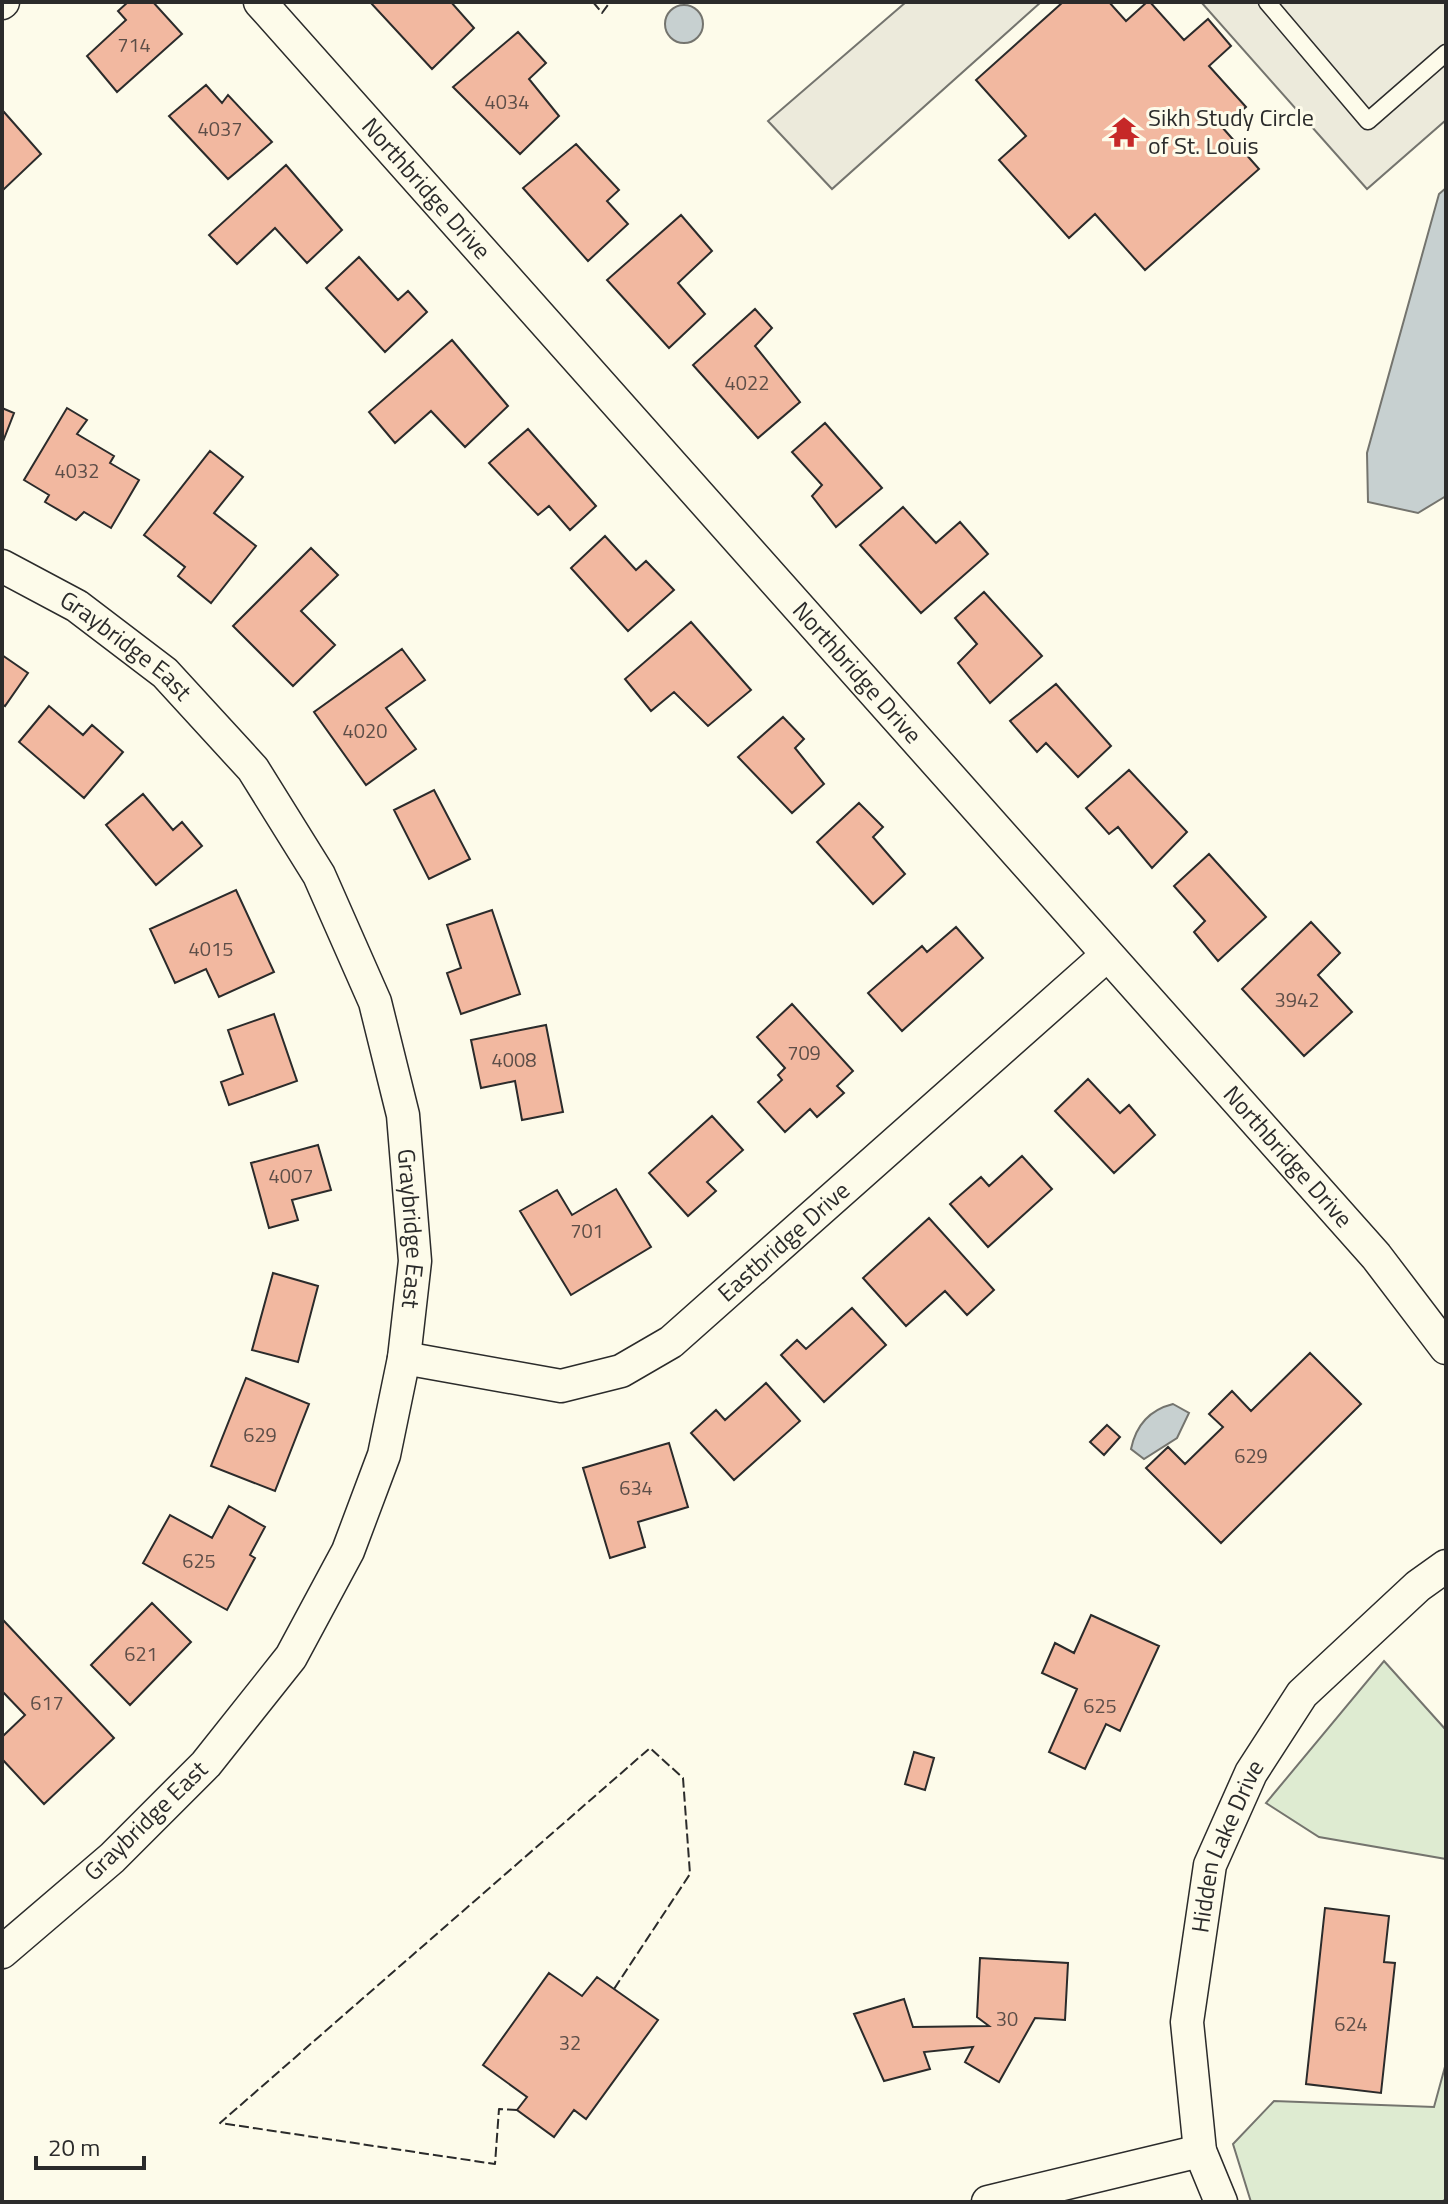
<svg xmlns="http://www.w3.org/2000/svg" width="1448" height="2204" font-family="'Titillium Web',sans-serif">
<rect width="100%" height="100%" fill="#fdfbea"/>
<path fill="#deebd1" stroke="#74746e" stroke-width="2" d="M1384,1661L1446,1730V1859L1319,1837L1266,1803Z
M1446,2063V2199L1441,2202H1251L1233,2144L1274,2101L1434,2107Z"/>
<path fill="#eceadb" stroke="#74746e" stroke-width="2" d="M906,2H1041L832,189L768,121Z
M1201,2H1446V120L1367,189Z"/>
<path fill="#c7d0d0" stroke="#74746e" stroke-width="2" d="M665 24a19 19 0 1 1 38 0a19 19 0 1 1-38 0Z
M1446,188V496L1418,513L1368,502L1367,453L1439,194Z
M1173,1404L1189,1413L1177,1438L1144,1459L1131,1449C1136,1425 1149,1410 1173,1404Z"/>
<path fill="#f2b8a0" stroke="#2b2b2b" stroke-width="2" d="M128,2H153L182,34L117,92L87,56L126,20L118,11Z
M370,2H451L474,28L432,69Z
M1063,2H1109L1126,21L1147,2H1150L1184,40L1208,19L1231,46L1209,66L1246,107L1222,127L1259,169L1145,270L1095,214L1069,238L999,160L1026,136L976,80Z
M518,32L546,63L529,79L559,116L520,154L453,87Z
M206,85L222,103L228,95L272,142L228,179L169,116Z
M4,112L41,154L2,191V114Z
M576,144L619,190L607,201L628,224L588,261L523,188Z
M286,165L342,230L307,263L275,228L237,264L209,235Z
M681,215L712,251L678,283L705,314L669,348L607,280Z
M359,257L398,300L408,291L427,312L385,352L326,288Z
M755,309L772,328L755,346L800,402L758,438L693,365Z
M452,340L508,406L465,447L431,411L395,443L369,412Z
M2,408L14,413L2,444Z
M67,408L87,420L77,434L114,456L110,463L139,480L111,528L84,512L76,520L45,502L49,495L24,480Z
M825,423L882,488L836,527L812,496L822,485L792,452Z
M528,429L596,506L570,530L549,506L538,515L489,463Z
M210,451L243,477L214,513L256,546L211,603L178,576L185,567L144,535Z
M903,507L936,543L960,522L988,554L921,613L860,545Z
M605,536L636,570L646,561L674,590L628,631L571,568Z
M311,548L338,575L301,611L335,645L293,686L233,626Z
M984,592L1042,656L990,703L958,663L977,644L955,618Z
M691,622L751,690L708,726L674,692L651,711L625,679Z
M402,649L425,680L386,708L416,749L366,785L314,712Z
M2,655L28,673L5,706L2,704Z
M1056,684L1111,746L1078,777L1046,743L1037,752L1010,721Z
M49,706L83,735L92,725L123,752L84,798L19,742Z
M783,717L804,739L795,748L824,784L792,813L738,757Z
M1129,770L1187,832L1152,868L1118,827L1109,834L1086,808Z
M434,790L470,859L429,879L394,810Z
M143,794L173,830L182,822L202,846L156,885L106,825Z
M859,803L883,827L873,837L905,874L873,904L817,842Z
M1209,854L1266,917L1218,961L1194,932L1205,921L1174,886Z
M236,890L274,972L219,997L206,969L175,983L150,929Z
M492,910L520,994L461,1014L447,973L461,968L447,925Z
M1311,922L1340,953L1318,975L1352,1012L1304,1056L1242,989Z
M956,927L983,958L902,1031L868,993L922,946L927,952Z
M792,1004L853,1071L837,1086L844,1093L817,1117L810,1109L785,1132L758,1102L782,1080L778,1075L785,1068L757,1037Z
M274,1014L297,1081L229,1105L221,1082L243,1074L228,1030Z
M546,1025L563,1112L522,1120L515,1081L481,1088L471,1040Z
M1088,1079L1120,1113L1129,1105L1155,1135L1114,1173L1055,1111Z
M712,1116L743,1150L707,1182L716,1191L688,1216L649,1173Z
M318,1145L331,1190L292,1200L298,1220L269,1228L251,1163Z
M1022,1156L1052,1189L988,1247L950,1204L981,1177L989,1186Z
M616,1189L651,1247L571,1295L520,1211L557,1190L572,1215Z
M929,1218L994,1290L967,1315L945,1291L906,1326L863,1278Z
M273,1273L318,1286L298,1362L252,1350Z
M852,1308L886,1345L824,1402L781,1355L797,1340L806,1349Z
M1310,1353L1361,1404L1221,1543L1146,1468L1168,1447L1185,1464L1223,1427L1209,1414L1232,1391L1251,1411Z
M246,1378L309,1404L275,1491L211,1466Z
M766,1383L800,1421L734,1480L691,1433L716,1410L725,1420Z
M1107,1425L1120,1437L1104,1455L1090,1442Z
M669,1443L688,1507L638,1522L645,1547L610,1558L583,1468Z
M229,1506L265,1527L250,1555L255,1558L227,1610L143,1563L170,1515L212,1538Z
M152,1603L191,1642L130,1705L91,1665Z
M1091,1615L1159,1646L1120,1731L1106,1724L1085,1769L1049,1752L1077,1689L1042,1673L1055,1643L1074,1653Z
M4,1621L114,1738L44,1804L2,1759V1737L25,1715L2,1691V1623Z
M914,1752L934,1758L925,1790L905,1784Z
M1325,1908L1389,1916L1384,1962L1395,1963L1381,2093L1306,2084Z
M980,1958L1068,1963L1065,2020L1035,2018L999,2082L965,2062L973,2047L924,2052L930,2069L884,2081L854,2014L904,1999L913,2027L989,2026L977,2017Z
M549,1973L582,1996L597,1977L658,2020L586,2119L574,2110L554,2137L517,2110L527,2097L483,2065Z"/>
<g fill="none" stroke-linecap="round" stroke-linejoin="round">
<defs>
<path id="lane" d="M1267,2L1368,121L1446,53"/>
<g id="street">
<path id="s1" d="M260,2L1376,1256L1446,1348"/>
<path d="M2,3L3,2"/>
<path id="s2" d="M2,566L77,606L165,673L253,769L319,875L375,1002L403,1115L415,1261L404,1358L384,1455L348,1551L291,1657L206,1764L112,1858L2,1952"/>
<path id="s3" d="M404,1358L561,1386L621,1371L671,1342L1106,956"/>
<path d="M988,2202L1200,2151"/>
<path id="s4" d="M1221,2202L1200,2151L1187,2022L1210,1865L1251,1773L1302,1694L1418,1586L1446,1566"/>
</g>
</defs>
<use href="#lane" stroke="#2b2b2b" stroke-width="19"/>
<use href="#street" stroke="#2b2b2b" stroke-width="35"/>
<use href="#lane" stroke="#fdfbea" stroke-width="16"/>
<use href="#street" stroke="#fdfbea" stroke-width="32"/>
<path stroke="#2b2b2b" stroke-width="2" stroke-dasharray="10 4" stroke-linecap="butt" d="M593,2L602,13L610,2
M517,2110L499,2109L495,2164L220,2123L650,1748L683,1778L690,1874L614,1989"/>
</g>
<defs>
<symbol id="temple-bare" viewBox="-9 -9 18 18"><path d="M0-6L5-2H3V0L6.5 2.5H4V6H1.5V3h-3V6H-4V2.5H-6.5L-3 0V-2H-5Z" fill="#c62828" stroke="#fdfbea" stroke-width="2.5" paint-order="stroke"/></symbol>
</defs>
<g fill-rule="evenodd">
<use href="#temple-bare" x="1102" y="110" width="44" height="44"/>
</g>
<g text-anchor="middle" stroke-width="6" stroke-linejoin="round" paint-order="stroke">
<g font-size="20" fill="#5d4e48">
<text x="134" y="52">714</text>
<text x="507" y="109">4034</text>
<text x="220" y="136">4037</text>
<text x="747" y="390">4022</text>
<text x="77" y="478">4032</text>
<text x="365" y="738">4020</text>
<text x="211" y="956">4015</text>
<text x="1297" y="1007">3942</text>
<text x="804" y="1060">709</text>
<text x="514" y="1067">4008</text>
<text x="291" y="1183">4007</text>
<text x="587" y="1238">701</text>
<text x="260" y="1442">629</text>
<text x="1251" y="1463">629</text>
<text x="636" y="1495">634</text>
<text x="199" y="1568">625</text>
<text x="141" y="1661">621</text>
<text x="47" y="1710">617</text>
<text x="1100" y="1713">625</text>
<text x="1007" y="2026">30</text>
<text x="1351" y="2031">624</text>
<text x="570" y="2050">32</text>
</g>
<g font-size="24" fill="#2b2b2b" stroke="#fdfbea" text-anchor="start">
<text x="1148" y="126">Sikh Study Circle<tspan x="1148" dy="28">of St. Louis</tspan></text>
</g>
<g font-size="24" fill="#2b2b2b" stroke="#fdfbea">
<text dy="8" stroke="none"><textPath href="#s1" startOffset="250">Northbridge Drive</textPath></text>
<text dy="8" stroke="none"><textPath href="#s2" startOffset="148">Graybridge East</textPath></text>
<text dy="8" stroke="none"><textPath href="#s1" startOffset="898">Northbridge Drive</textPath></text>
<text dy="8" stroke="none"><textPath href="#s1" startOffset="1546">Northbridge Drive</textPath></text>
<text dy="8" stroke="none"><textPath href="#s2" startOffset="820">Graybridge East</textPath></text>
<text dy="8" stroke="none"><textPath href="#s3" startOffset="430">Eastbridge Drive</textPath></text>
<text transform="translate(146 1821) rotate(-44)" y="8">Graybridge East</text>
<text dy="8" stroke="none"><textPath href="#s4" startOffset="366">Hidden Lake Drive</textPath></text>
</g>
</g>
<rect width="1448" height="2204" fill="none" stroke="#2b2b2b" stroke-width="8"/>
<path d="M36 2156v12h108v-12" fill="none" stroke="#2b2b2b" stroke-width="4"/>
<text x="48" y="2156" font-size="24" fill="#2b2b2b" stroke="#fdfbea" stroke-width="6" paint-order="stroke">20 m</text>
</svg>
